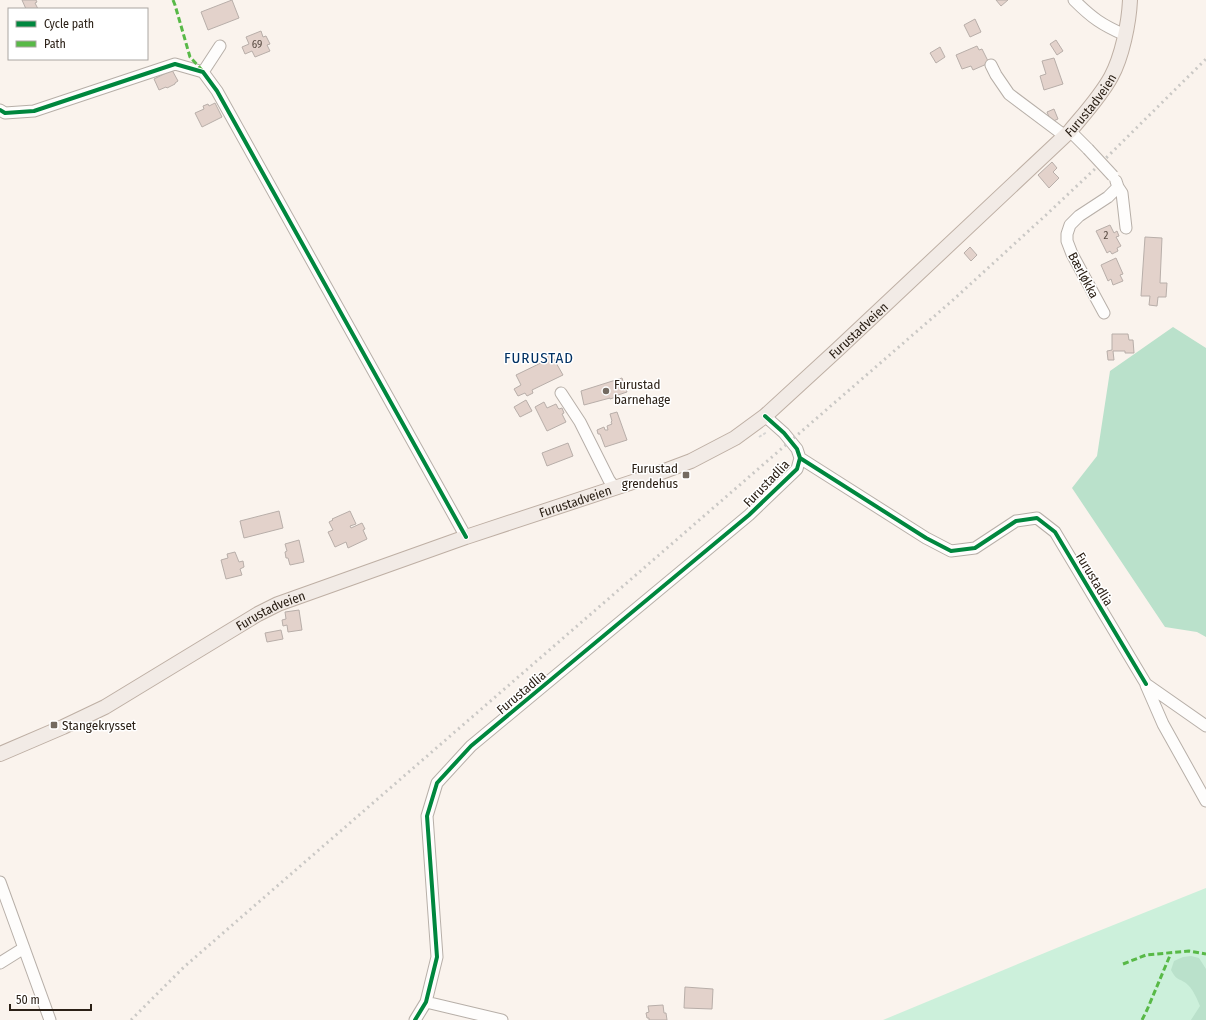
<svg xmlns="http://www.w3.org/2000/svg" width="1206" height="1020" font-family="'Fira Sans Condensed',sans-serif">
<rect width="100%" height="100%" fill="#faf3ed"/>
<path fill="#ccf0db" d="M1206,888V1020H883L1076,940Z"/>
<path fill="#bae1cb" d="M1173,327L1206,348V637L1197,632L1165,627L1072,488L1097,456L1110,371Z
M1191,956L1199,958L1206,969V1020H1191L1200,1006C1197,999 1194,991 1188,985C1181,978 1177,982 1171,970L1174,961L1183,957Z"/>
<path fill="#e3d2cb" stroke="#b8aea9" d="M22,0H36L37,2L35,3L38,9H26Z
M232,0L239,18L208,30L201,12Z
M996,0H1008L1001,6Z
M975,19L981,32L970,37L964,25Z
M261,31L263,37L266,36L270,44L267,45L270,51L255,57L252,51L245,54L242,47L249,44L246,37Z
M1056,40L1063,51L1057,55L1050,44Z
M977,46L979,50L982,49L989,63L973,70L971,66L962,69L956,55Z
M940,47L945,57L936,63L930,53Z
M1054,58L1063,84L1044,90L1040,76L1046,74L1042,61Z
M172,70L178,81L175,83V84L167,88L166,87L159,90L154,79Z
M215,103L222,117L202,127L195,113L204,109L203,106L208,104L209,106Z
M1054,109L1058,119L1051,122L1047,112Z
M1052,162L1057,168L1053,172L1059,178L1049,188L1038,175Z
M1110,225L1114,233L1117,231L1119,236L1116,237L1121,246L1117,248L1118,251L1112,254L1110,251L1107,253L1096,231Z
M1145,237L1162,238L1160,283H1167L1166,297H1158L1157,306L1149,305L1150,296H1141Z
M970,247L977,255L971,261L964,253Z
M1116,258L1123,274L1120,275L1123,281L1113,285L1111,279L1108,281L1101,265Z
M1112,334H1128L1129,340H1133L1134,353H1125V351H1113L1114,360H1108L1107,351L1112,350Z
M551,354L563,375L532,390L533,393L527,396L525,393L518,396L514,389L521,385L516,375L547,360L545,357Z
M622,378L627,392L615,396L616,397L610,399V398L584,405L581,391Z
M526,400L532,411L520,417L514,407Z
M544,402L547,408L556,404L558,408L559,409L562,408L564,413L562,414L566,422L547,431L535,407Z
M617,412L627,440L605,447L600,434H598L597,430L604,427L605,430H608L607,426L612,424L611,422L612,421L610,414Z
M568,443L573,456L547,466L542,453Z
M279,511L283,528L244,538L240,521Z
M350,511L356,524L350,526L351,528L362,523L365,529L363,530L367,539L348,548L346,542L335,547L328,532L333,530L329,522L333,520L332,519Z
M299,540L304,562L290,565L288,558H286L285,552L287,551L285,544Z
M235,552L239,562L243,561L244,567L240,569L242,575L226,579L221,560L228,558L227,554Z
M299,610L302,630L288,632L287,625L283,626L282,620L286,619L285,612Z
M281,630L283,639L267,642L265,633Z
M685,987L713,989L712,1009L684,1008Z
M663,1005L664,1013H666L667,1020H649V1018H647L646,1013L649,1012L648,1006Z"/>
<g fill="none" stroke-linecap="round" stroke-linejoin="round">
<defs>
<path id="minor" d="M1074,0C1092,18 1102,25 1125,35
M991,65L996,75L1009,94L1065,136
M203,72L220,46
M0,110L5,113L34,111L175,64L203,72L217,91L466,537
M1070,131L1088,149
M1116,181L1118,187L1122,193L1126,228
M1104,313L1072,254L1067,241V234L1070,225L1079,216L1108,197L1118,187
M561,393L580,422L609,480L615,488
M800,458L926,538L951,551L975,548L1016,521L1037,518L1055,532L1146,684L1206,726
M1146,685L1163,724L1206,801
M0,882L50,1020
M0,963L24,948
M426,1002L502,1020
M415,1020L426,1002L437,957L427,816L437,783L471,746L749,515L797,469L800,458L797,449L784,433L765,416"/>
<g id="major">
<path id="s1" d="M0,754L63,727L105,707L258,614L278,604L466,537L651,476L691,461L735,438L765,416L837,350L1070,131C1084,114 1100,97 1111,77C1122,57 1129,23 1130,0"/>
</g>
</defs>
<use href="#minor" stroke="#b7afa8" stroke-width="13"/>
<use href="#major" stroke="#beafa4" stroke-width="16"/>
<path stroke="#d8d6d4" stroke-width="2" stroke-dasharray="3 2" stroke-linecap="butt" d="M759,437L767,432"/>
<use href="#minor" stroke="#fefdfc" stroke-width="11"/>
<use href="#major" stroke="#f2ebe6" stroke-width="14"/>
<path stroke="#cac8c5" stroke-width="3" stroke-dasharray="2 4" stroke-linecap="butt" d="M131,1020L184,967L253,907L953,300L1046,215L1097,167L1206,59"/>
<defs>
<path id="minor-bridge" d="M1088,149L1113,176"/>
</defs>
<use href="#minor-bridge" stroke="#b7afa8" stroke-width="13" stroke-linecap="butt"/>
<use href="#minor-bridge" stroke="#fefdfc" stroke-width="11"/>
<path stroke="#58b947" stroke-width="3" stroke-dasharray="6 3" stroke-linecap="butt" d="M173,0L175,5L190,57L202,70
M1123,964L1146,955L1189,951L1206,954
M1142,1020L1147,1010L1171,953"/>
<defs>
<path id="cycleway" d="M0,110L5,113L34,111L175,64L203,72L217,91L466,537
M800,458L926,538L951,551L975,548L1016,521L1037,518L1055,532L1146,684
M415,1020L426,1002L437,957L427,816L437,783L471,746L749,515L797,469L800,458L797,449L784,433L765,416"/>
</defs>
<use href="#cycleway" stroke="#fff" stroke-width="6"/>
<use href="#cycleway" stroke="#00873e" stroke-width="4"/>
</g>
<g fill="#736a61" stroke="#fff" stroke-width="1.5">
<circle cx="606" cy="391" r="4"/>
<rect x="682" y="471" width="8" height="8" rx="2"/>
<rect x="50" y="721" width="8" height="8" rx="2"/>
</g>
<g text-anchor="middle" stroke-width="3" stroke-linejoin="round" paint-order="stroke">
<g font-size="11" fill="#594c43">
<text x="257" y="48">69</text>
<text x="1106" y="239">2</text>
</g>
<g font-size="13" fill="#2b2016" stroke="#fff">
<text dy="5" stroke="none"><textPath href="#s1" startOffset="1291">Furustadveien</textPath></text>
<text transform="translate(1084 275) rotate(62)" y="5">Bærløkka</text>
<text dy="5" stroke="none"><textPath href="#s1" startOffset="967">Furustadveien</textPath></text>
<text transform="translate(766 483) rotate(-46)" y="5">Furustadlia</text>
<text dy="5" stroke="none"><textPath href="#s1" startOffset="631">Furustadveien</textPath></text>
<text transform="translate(1095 579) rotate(59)" y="5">Furustadlia</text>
<text dy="5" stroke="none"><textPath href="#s1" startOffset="307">Furustadveien</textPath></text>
<text transform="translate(521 692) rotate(-40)" y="5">Furustadlia</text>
</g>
<g font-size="13" fill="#2b2016" stroke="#fff" text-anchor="start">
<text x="614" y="389">Furustad<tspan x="614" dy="15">barnehage</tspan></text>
<text x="678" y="473" text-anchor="end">Furustad<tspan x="678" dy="15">grendehus</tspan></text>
<text x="62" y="730">Stangekrysset</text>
</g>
<g font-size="15" letter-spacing="1" fill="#023163" stroke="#fff">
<text x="539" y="363">FURUSTAD</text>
</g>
</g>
<rect x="8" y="8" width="140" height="52" fill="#ffffff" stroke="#aaa6a2"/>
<rect x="16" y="21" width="20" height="6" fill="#00873e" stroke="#aaa6a2"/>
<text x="44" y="28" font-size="12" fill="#2b2016">Cycle path</text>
<rect x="16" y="41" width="20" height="6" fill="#58b947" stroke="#aaa6a2"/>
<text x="44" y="48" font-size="12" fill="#2b2016">Path</text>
<path d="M10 1004v6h81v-6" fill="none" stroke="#2b2016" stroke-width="2"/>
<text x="16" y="1004" font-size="12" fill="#2b2016" stroke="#ffffff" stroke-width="3" paint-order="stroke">50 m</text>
</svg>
